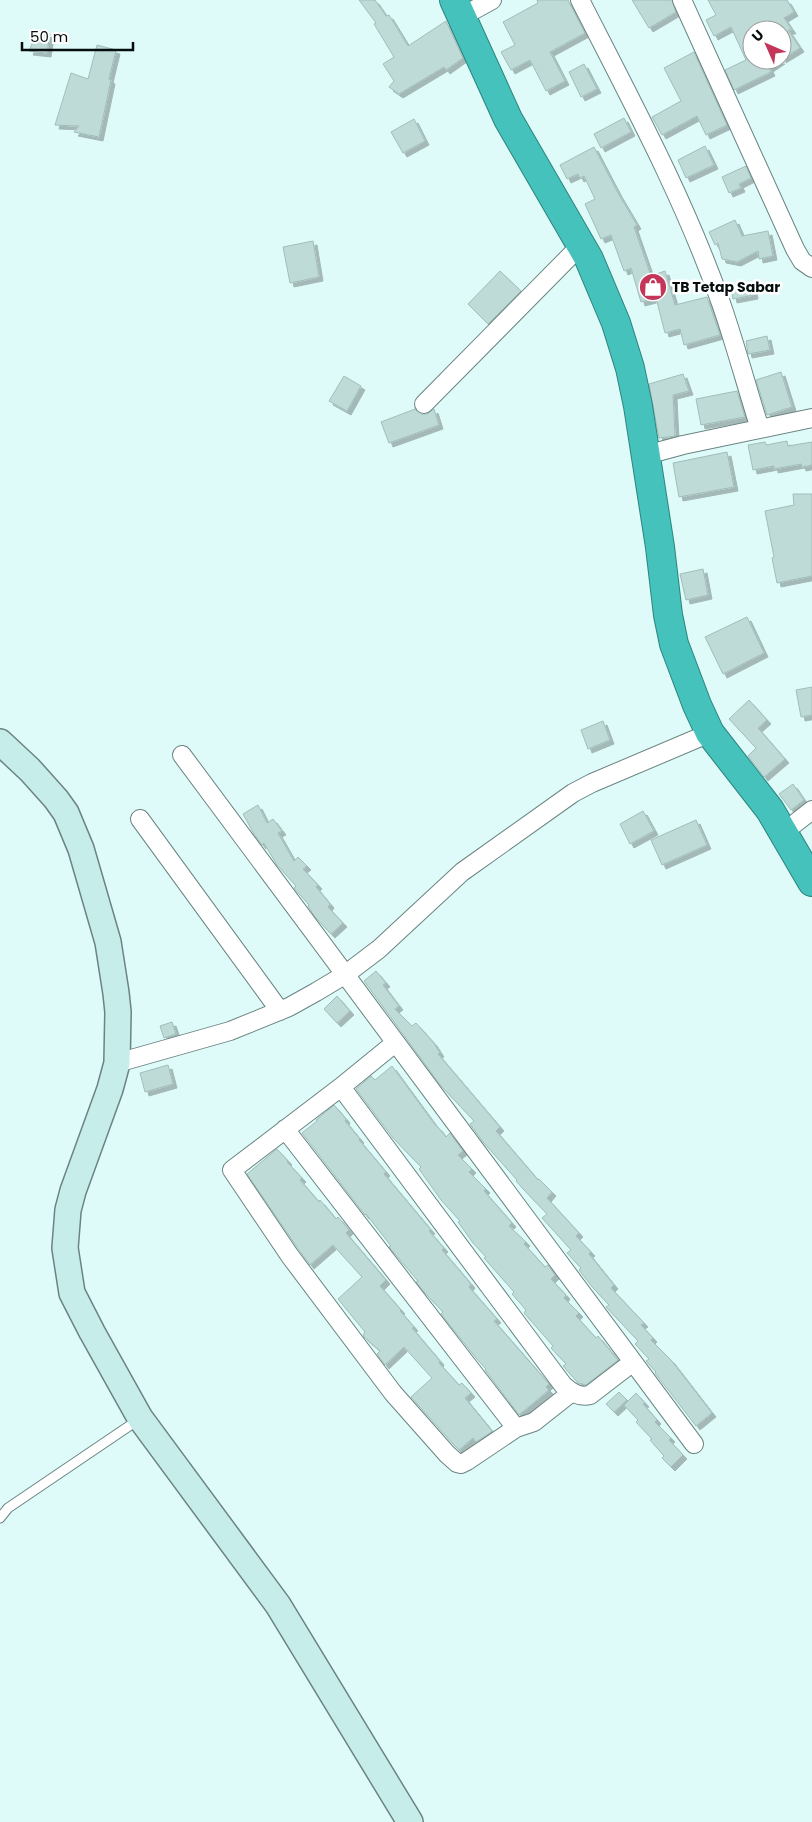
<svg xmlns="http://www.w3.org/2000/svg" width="812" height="1822" font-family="Poppins,sans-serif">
<defs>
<filter id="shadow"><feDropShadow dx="4" dy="4" stdDeviation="0" flood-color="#0004"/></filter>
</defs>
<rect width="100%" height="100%" fill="#defbf9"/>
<path fill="#bedbd8" stroke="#a1bdba" filter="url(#shadow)" d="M359,0H375L386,16L389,15L408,46L446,21L463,58L446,70L444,67L399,94L389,87L394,81L383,64L394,57L374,24L376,23Z
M537,0H568L585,33L550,52L565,81L546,91L530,60L511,70L501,52L515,45L503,22L538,3Z
M632,0H672L676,12L649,28Z
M708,0H787L794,12L784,18L792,30H788L800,48L782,59V30H752V60H781L769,68L771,72L734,90L725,70L746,60L731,27L714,36L706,20L716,15Z
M37,32L50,34L47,53L29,51Z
M97,45L116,50L109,79L111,80L99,137L74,132L79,126L55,125L71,73L88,79Z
M694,52L727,125L706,135L697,116L662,135L652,117L681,101L664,68Z
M584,64L597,89L581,97L569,72Z
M624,118L631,132L601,148L594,134Z
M414,119L425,141L403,153L391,132Z
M705,146L714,165L686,178L678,160Z
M594,147L618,193L637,225L634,227L651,276L665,271L675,305L707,297L720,335L684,345L680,329L665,333L656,298L641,302L631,268L624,271L611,235L601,239L585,204L595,199L584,176L580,178L578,174L567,179L560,165Z
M746,166L751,178L739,184L741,188L729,193L722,177Z
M735,220L742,236L768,231L773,256L759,259L758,251L737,262L722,259L718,243L715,245L709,232Z
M313,241L319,277L290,283L283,247Z
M500,271L521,291L488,324L468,304Z
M752,282L754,295L733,299L731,286Z
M767,336L770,350L748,354L746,341Z
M781,372L792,407L767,415L756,380Z
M683,374L689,391L673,395L675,436L659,438L649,384Z
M344,376L361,386L347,411L329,401Z
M737,391L745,417L701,425L696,399Z
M415,409L422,414H427L434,409L439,425L389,443L381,422Z
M787,441L788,446L812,442V465L802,467L801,464L774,469V466L753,470L748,445L765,442L766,445Z
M727,452L734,487L679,497L673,463Z
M793,494H812V576L777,583L772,558L774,557L765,511L794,505Z
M703,569L708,595L686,600L680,574Z
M747,617L764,653L723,674L705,637Z
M812,687V715L801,717L796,690Z
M749,700L767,720L758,728L785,759L764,777L748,756L756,748L729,719Z
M603,721L610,740L588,749L581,730Z
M793,784L804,800L791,810L779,794Z
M258,805L267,823L273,819L282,831L278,833L294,861L298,857L307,866L303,869L318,885L316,887L330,904L328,907L343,923L331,934L315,917L308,906L309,905L294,888L296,886L277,865L264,843L262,845L254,834L243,814Z
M643,811L654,831L630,844L620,824Z
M696,820L707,845L662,865L651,840Z
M376,971L386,983L383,985L399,1006L395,1009L412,1026L416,1023L433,1042L440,1053L438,1054L500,1127L496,1131L538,1180L539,1179L552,1192L547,1198L579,1233L576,1236L591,1252L589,1254L614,1285L611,1288L644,1323L641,1325L653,1338L651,1340L671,1360L712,1413L696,1426L655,1373L656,1372L646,1361L649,1359L635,1344L638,1341L606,1307L609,1305L593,1288L579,1270L581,1268L567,1253L571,1250L542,1218L547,1214L524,1190L516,1181L517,1180L483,1142L470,1124L474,1121L441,1086L364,981Z
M337,996L350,1011L337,1023L324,1009Z
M172,1022L176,1034L164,1038L160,1026Z
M168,1065L173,1084L145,1092L140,1073Z
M392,1066L436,1126H437L446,1137L450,1133L463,1151L458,1155L472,1169L469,1172L486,1189L484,1191L512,1223L509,1226L526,1242L524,1244L545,1267L548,1265L555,1275L551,1279L566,1295L564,1298L579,1313L576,1316L596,1338L598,1336L618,1360L586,1385L578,1383L563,1366L566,1364L551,1348L553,1346L524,1313L526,1310L512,1294L514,1292L484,1258L486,1257L473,1243L458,1222L460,1221L441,1200L419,1169L421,1167L393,1138L356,1089L371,1076L375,1080Z
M334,1105L346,1119L345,1121L360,1139L359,1140L386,1172L384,1174L431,1230L429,1231L444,1248L442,1250L471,1284L469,1287L497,1319L494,1321L549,1384L546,1387L549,1390L519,1415L485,1370L486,1369L476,1358L441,1314L443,1312L424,1292L416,1282L418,1281L389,1247L391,1246L366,1214L365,1215L302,1133L317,1121L316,1120Z
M277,1149L288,1161L287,1162L302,1178L300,1180L319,1202L320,1200L336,1219L338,1217L349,1230L346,1233L386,1280L380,1286L401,1310L400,1311L414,1327L412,1328L440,1361L439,1363L459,1385L462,1383L471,1393L465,1398L492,1431L490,1433L476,1442L473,1438L459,1450L455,1446L411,1397L432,1378L404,1347L385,1365L377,1354L380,1351L364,1337L363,1335L365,1332L338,1299L362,1277L333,1245L310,1265L299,1250L247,1174Z
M619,1392L627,1400L614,1412L606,1404Z
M636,1393L645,1403L643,1404L657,1420L655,1422L671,1438L669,1440L683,1455L671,1467L662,1458L664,1456L650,1440L652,1439L636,1422L638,1420L624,1405Z"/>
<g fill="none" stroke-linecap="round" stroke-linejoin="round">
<defs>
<path id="lane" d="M0,1518L8,1508L138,1420"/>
<path id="street" d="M580,0C631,100 685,200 722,306C736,347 747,388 760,429
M682,0L795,249L802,261L812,268
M461,17L492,0
M424,404L581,245
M646,455L683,445L812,418
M182,755L694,1444
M140,819L280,1011
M784,832L812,810
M395,1043L341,1087L232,1170L290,1256L393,1393L447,1454L457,1463L461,1464L467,1461L516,1428L534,1422L572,1392
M117,1063L230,1031L289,1007L316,992L346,974L379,949L462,872L573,793L592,783L710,733
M341,1087L563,1385C571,1392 579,1398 590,1395L633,1362
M285,1129L516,1428"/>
<path id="secondary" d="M0,742L30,770L56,799L66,813L81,849L108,942L116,993L118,1012L117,1063L110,1089L73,1191L68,1210L65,1248L72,1293L92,1332L140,1418L278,1605L410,1822"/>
<path id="highway" d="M454,0L508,119L589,259L616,323L630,368L638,406L660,547L668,615L674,644L697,705L710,733L770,810L812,882"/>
</defs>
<use href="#lane" stroke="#6a8482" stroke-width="11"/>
<use href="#street" stroke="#6a8482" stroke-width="20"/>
<use href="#secondary" stroke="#6a8482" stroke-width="28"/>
<use href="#highway" stroke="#2e837e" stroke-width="30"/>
<use href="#lane" stroke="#fff" stroke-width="9"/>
<use href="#street" stroke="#fff" stroke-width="18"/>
<use href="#secondary" stroke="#c7edeb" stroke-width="25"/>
<use href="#highway" stroke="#44c2bb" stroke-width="28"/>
</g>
<defs>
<symbol id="shop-disc" viewBox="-11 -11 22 22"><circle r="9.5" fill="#c4355a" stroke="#fff"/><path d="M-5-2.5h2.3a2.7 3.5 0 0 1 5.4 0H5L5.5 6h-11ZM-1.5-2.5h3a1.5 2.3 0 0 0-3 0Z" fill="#fff"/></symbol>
</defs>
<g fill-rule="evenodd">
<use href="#shop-disc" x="637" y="271" width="32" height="32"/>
</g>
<g text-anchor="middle" stroke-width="5" stroke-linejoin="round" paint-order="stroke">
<g font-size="14" font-weight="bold" fill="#050d0d" stroke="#fff" text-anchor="start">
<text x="672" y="292">TB Tetap Sabar</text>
</g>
</g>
<g transform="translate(767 45) rotate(315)"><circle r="24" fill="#ffffff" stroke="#9b9e9e"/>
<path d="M0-4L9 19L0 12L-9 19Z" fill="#c4355a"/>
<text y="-8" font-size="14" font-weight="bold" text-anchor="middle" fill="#050d0d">U</text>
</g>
<path d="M22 42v8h111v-8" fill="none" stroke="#050d0d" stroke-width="2.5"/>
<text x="30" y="42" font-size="15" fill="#050d0d" stroke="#ffffff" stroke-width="4" paint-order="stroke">50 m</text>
</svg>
